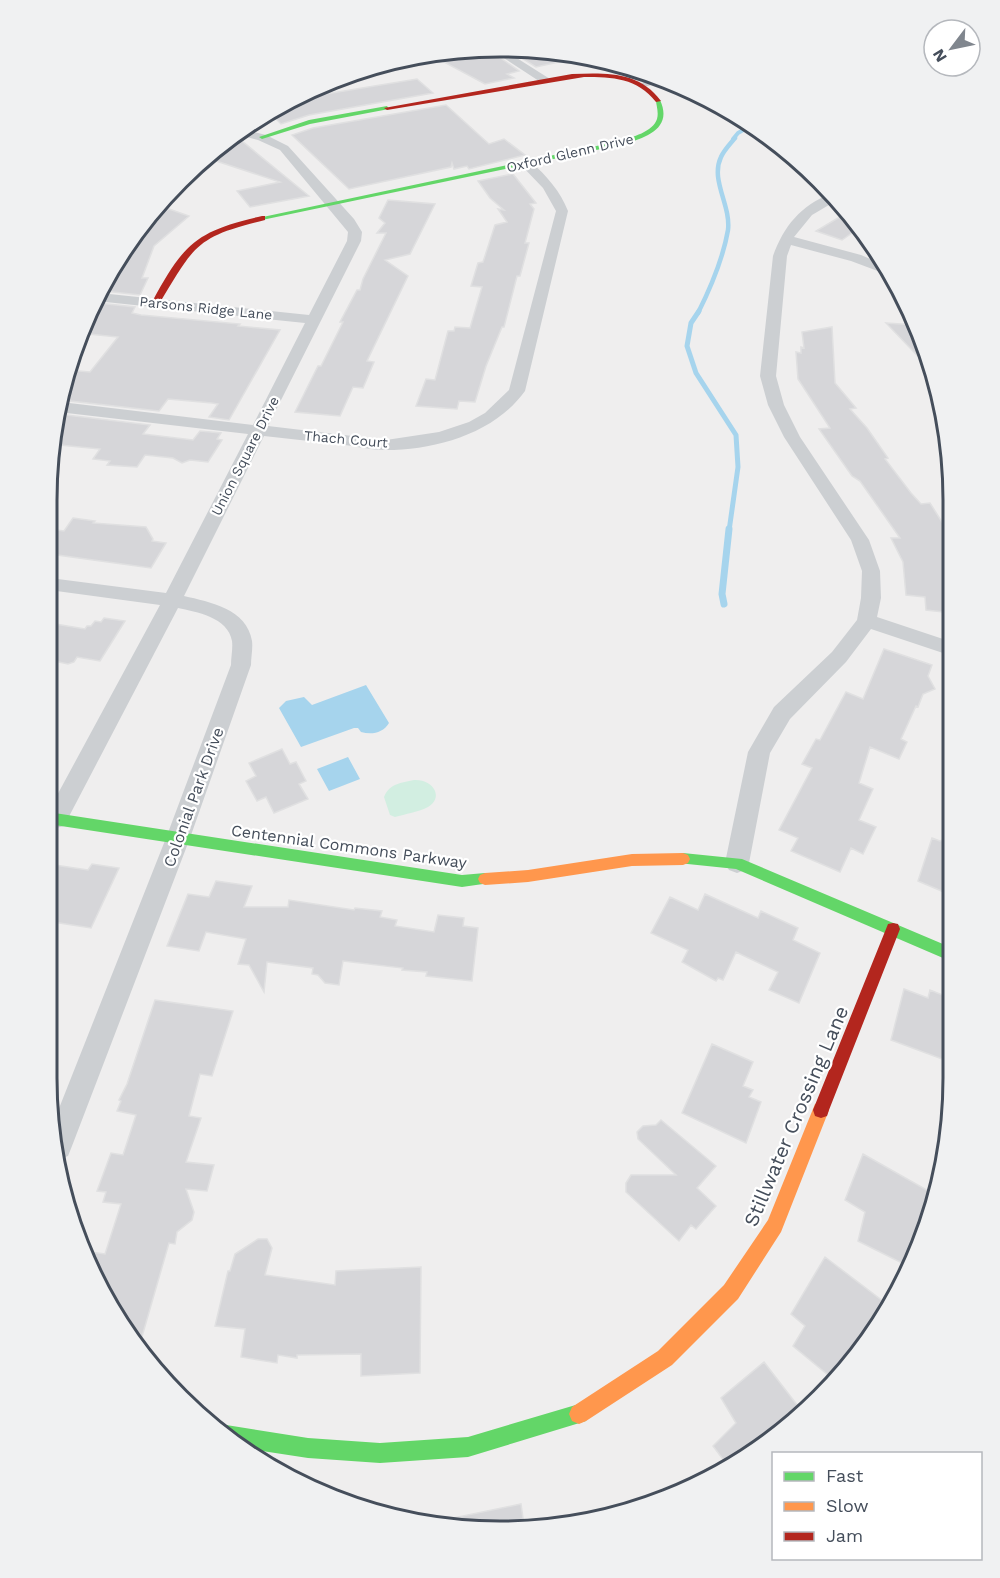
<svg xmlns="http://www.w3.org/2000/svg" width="1000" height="1578" font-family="'Work Sans',sans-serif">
<rect width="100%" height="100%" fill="#efeeee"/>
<path fill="#d2eee1" d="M414,780C434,779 444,798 428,807C419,812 405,814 395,817L390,815L384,797C390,783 401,783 414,780Z"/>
<path fill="#a6d4ed" d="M366,685L389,723C383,733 372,735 361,732L358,728H354L301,747L279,708L286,701L304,697L312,705Z
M348,757L360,779L329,791L317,769Z"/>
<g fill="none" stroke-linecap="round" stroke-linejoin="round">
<path stroke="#a6d4ed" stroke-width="4" d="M733,139L738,133L752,125"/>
<path stroke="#a6d4ed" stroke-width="4.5" d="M698,313C711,287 723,259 728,230C731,205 710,180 721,157C724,150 730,144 735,138"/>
<path stroke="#a6d4ed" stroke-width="5" d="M699,311L691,323L687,346L696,373L736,435L738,467L729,531"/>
<path stroke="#a6d4ed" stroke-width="7" d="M724,604L722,594L729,529"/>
</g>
<path fill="#d6d6d9" stroke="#e0e0e1" stroke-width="1.5" d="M506,48H530L582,57L536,67Z
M488,49L519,71L507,74L514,78L485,84L442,61L448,59L435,52Z
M417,79L433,93L309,115L281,124L268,111L285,102L301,98Z
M446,105L489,144L504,139L525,155L469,169L467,166L454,169L452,163L451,167L349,189L292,135L313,128Z
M234,136L237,137L309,196L250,207L237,191L280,182L204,157Z
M513,174L536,203L530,204L534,209L525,243H529L520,276H517L504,327H502L486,366L475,402L459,401L457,409L416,406L426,379L435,380L448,331H454L455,327L470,328L482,287L471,286L478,263L483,262L495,225L507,222L498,209L504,210L490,198L478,181Z
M388,200L435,204L410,254L385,260L408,276L367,361L374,362L363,388L353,387L340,416L295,412L318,366H321L343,322H340L357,290H360L363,279L386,233H377L385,223L379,218Z
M169,209L189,216L154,246L142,278H148L140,295L103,291L140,224L150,214L156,216Z
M848,212L859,228L842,240L816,231Z
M98,303L135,307L132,313L141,315L240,324L238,326L280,330L229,420L209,417L218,404L212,403L168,399L159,411L61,400L69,370L90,372L118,337L79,333L90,311H95Z
M886,323L916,325L934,373Z
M832,327L835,383L856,408L850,409L867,428L888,458L885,459L911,493L921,504L930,503L952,538V613L926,610L925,597L906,595L903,562L891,538H900L860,481L852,476L819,429L830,428L798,379L796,352L801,353V347L804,348L802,332Z
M58,414L150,425L143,434L193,440L200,431L221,433L217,439L222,440L208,462L190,460L182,463L173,458L145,455L137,467L107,465L110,461L93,459L100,449L50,444Z
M73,518L95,521L93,523L146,527L153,539L152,541L166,543L151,568L50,554V529L64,531Z
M104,618L125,621L100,661L77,657L74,662L68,664L49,660V623L85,629L87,626H91L95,621L101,622Z
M884,649L932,665L928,676L935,689L923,694L918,707L916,706L901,739L907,742L899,759L870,747L859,783L873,789L859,820L876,827L863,854L851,848L840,872L791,851L798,838L779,830L812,768L802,764L816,739L820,740L846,692L863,699Z
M282,749L290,764L296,762L306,781L299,784L308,799L274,813L266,797L257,801L246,781L256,776L249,763Z
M951,837V895L918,881L932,838L940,841Z
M48,864L88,870L92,864L119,868L91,928L47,921Z
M216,881L252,886L244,907H288L289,900L354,910L355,908L382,911L380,917L397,920L395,926L434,932L438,915L464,918L463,926L478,928L472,981L426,976L427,972L402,970L403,968L343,961L339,985L325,983L318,975L312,974L313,968L267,962L264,992L249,965L238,964L246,939L206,932L199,951L167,946L188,894L209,897Z
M705,894L758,918L761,911L798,928L793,940L820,953L799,1003L769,990L778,972L736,952L723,980L718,978L716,981L682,962L688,950L651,933L670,897L698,910Z
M904,989L928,998L930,990L950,998V1062L891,1040Z
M155,1000L233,1011L212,1076L200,1074L189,1116L201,1118L186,1162L214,1165L207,1191L186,1189L194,1212L192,1220L177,1232L175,1244L169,1243L139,1347L123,1330L84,1251L105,1254L121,1204L103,1202L106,1192L97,1191L111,1153L123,1155L136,1115L117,1111L121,1101L119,1100L127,1084Z
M712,1044L753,1062L743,1086L753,1090L749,1097L761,1102L746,1143L682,1113Z
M661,1120L716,1166L697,1188L716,1206L696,1229L691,1225L679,1241L626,1192V1183L631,1175H676L638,1139L637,1132L643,1126L656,1125Z
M863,1154L934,1194L919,1251L910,1267L858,1241L865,1212L845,1200Z
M258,1239H267L272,1248L265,1275L335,1285L336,1271L421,1267L420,1373L361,1376V1354L297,1355V1358L278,1355L277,1363L241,1357L245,1329L215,1326L228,1271H230L235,1254Z
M825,1257L888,1305L860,1354L833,1379L793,1346L805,1326L791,1314Z
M764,1362L801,1410L752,1455L728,1466L713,1446L736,1423L721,1398Z
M521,1504L524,1525L471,1531L449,1526L448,1519Z"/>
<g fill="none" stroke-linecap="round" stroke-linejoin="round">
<path fill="#cccfd2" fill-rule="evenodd" d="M501,48L550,79L551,81L542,83L490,49Z
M658,77L667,81L644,87L639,84Z
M242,129L266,135L288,146L354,219L362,232L361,241L268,426L386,440L439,432L469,422L485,413L509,390L556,211L543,188L520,164L522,161H530C547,176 560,191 568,211L525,391C495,433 436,450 386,450C373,450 359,447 345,445C318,442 291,439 264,436L184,596C210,602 247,609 252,641C253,648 251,657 251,665L190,838L72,1146L68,1156L60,1159L54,1121L166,838L231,665C231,657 233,648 232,641C228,617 196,612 178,608L64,826L56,828L48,826V812L160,605L49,590L50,578L166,593L248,434L58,412L61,402L253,425L305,323L96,301L100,293L309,315L347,241L348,232L280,150L258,140L235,134Z
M832,193L839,199L812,215L794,237L861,255L884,265L891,276L851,261L791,245L787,256L776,376L784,405L800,437L869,540L880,571L881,598L877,617L952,642V656L871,629L846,662L790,719L770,753L749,863L745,870L737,873L729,870L725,863L748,752L774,707L832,652L857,620L861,598L862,571L851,540L784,437L768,405L760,376L773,256C784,226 800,206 832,193Z"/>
<path fill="#63d668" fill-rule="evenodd" d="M656,100H660C673,128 647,137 625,144L262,220L258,218L620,141C632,137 653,132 657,119C659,112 656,105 656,100Z
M387,106L389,109L310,124L262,139L259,137L309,120Z
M48,812L462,875L485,873L490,875L492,879L490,883L462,887L48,824Z
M683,853L742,859L950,947V961L736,869L678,863L676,859L678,855Z
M579,1404L586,1407L589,1414L586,1421L468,1457L380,1463L308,1458L242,1448L224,1438L214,1427L220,1424L308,1438L380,1443L468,1437Z"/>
<path fill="#ff974d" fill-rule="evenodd" d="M683,853L688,855L690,859L688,863L683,865L632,866L528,882L485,885L480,883L478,879L480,875L485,873L528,870L632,854Z
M821,1102L827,1104L829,1110L781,1232L738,1299L672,1365L586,1421L579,1424L572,1421L569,1414L572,1407L658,1351L724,1285L768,1220L815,1104Z"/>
<path fill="#b3261e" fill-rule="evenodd" d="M572,74C606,73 639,71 661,101L656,102C637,78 613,77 584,77L387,110L384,108Z
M262,216H265V220C195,237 195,245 159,304H153L152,302C184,243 196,231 262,216Z
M893,923L898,924L900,929L829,1110L827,1116L821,1118L815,1116L813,1110L886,929L888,924Z"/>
</g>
<g text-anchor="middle" stroke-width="4.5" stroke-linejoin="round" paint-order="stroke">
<g font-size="14" fill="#454e5b" stroke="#fff">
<text transform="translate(570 153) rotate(-13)" y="5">Oxford Glenn Drive</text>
<text transform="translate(206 308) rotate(6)" y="5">Parsons Ridge Lane</text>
<text transform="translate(346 439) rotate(5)" y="5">Thach Court</text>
<text transform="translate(245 456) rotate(-63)" y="5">Union Square Drive</text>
</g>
<g font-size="16" fill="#454e5b" stroke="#fff">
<text transform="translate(193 797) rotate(-70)" y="6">Colonial Park Drive</text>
<text transform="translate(349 846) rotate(8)" y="6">Centennial Commons Parkway</text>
</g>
<g font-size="20" fill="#454e5b" stroke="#fff">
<text transform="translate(796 1116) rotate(-67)" y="7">Stillwater Crossing Lane</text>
</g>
</g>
<path d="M0 0H1000V1578H0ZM500 57H500A443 443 0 0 1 943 500V1078A443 443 0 0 1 500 1521H500A443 443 0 0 1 57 1078V500A443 443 0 0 1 500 57Z" fill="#f0f1f2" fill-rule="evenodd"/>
<path fill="none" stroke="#454e5b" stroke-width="3" d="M500 57H500A443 443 0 0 1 943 500V1078A443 443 0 0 1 500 1521H500A443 443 0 0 1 57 1078V500A443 443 0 0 1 500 57Z"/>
<rect x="772" y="1452" width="210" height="108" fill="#ffffff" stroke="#b5b8bd" stroke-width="1.5"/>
<rect x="784" y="1472" width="30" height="9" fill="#63d668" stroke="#b5b8bd" stroke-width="1.5"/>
<text x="826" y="1482" font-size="18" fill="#454e5b">Fast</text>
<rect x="784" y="1502" width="30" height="9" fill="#ff974d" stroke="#b5b8bd" stroke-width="1.5"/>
<text x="826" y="1512" font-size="18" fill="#454e5b">Slow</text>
<rect x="784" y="1532" width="30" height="9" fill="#b3261e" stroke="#b5b8bd" stroke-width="1.5"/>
<text x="826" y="1542" font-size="18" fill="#454e5b">Jam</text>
<g transform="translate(952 48) rotate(238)"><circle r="28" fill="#ffffff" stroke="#b5b8bd" stroke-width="1.5"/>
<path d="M0-4.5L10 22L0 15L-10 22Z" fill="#80868e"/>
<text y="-9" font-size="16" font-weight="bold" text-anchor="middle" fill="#454e5b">N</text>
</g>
</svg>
